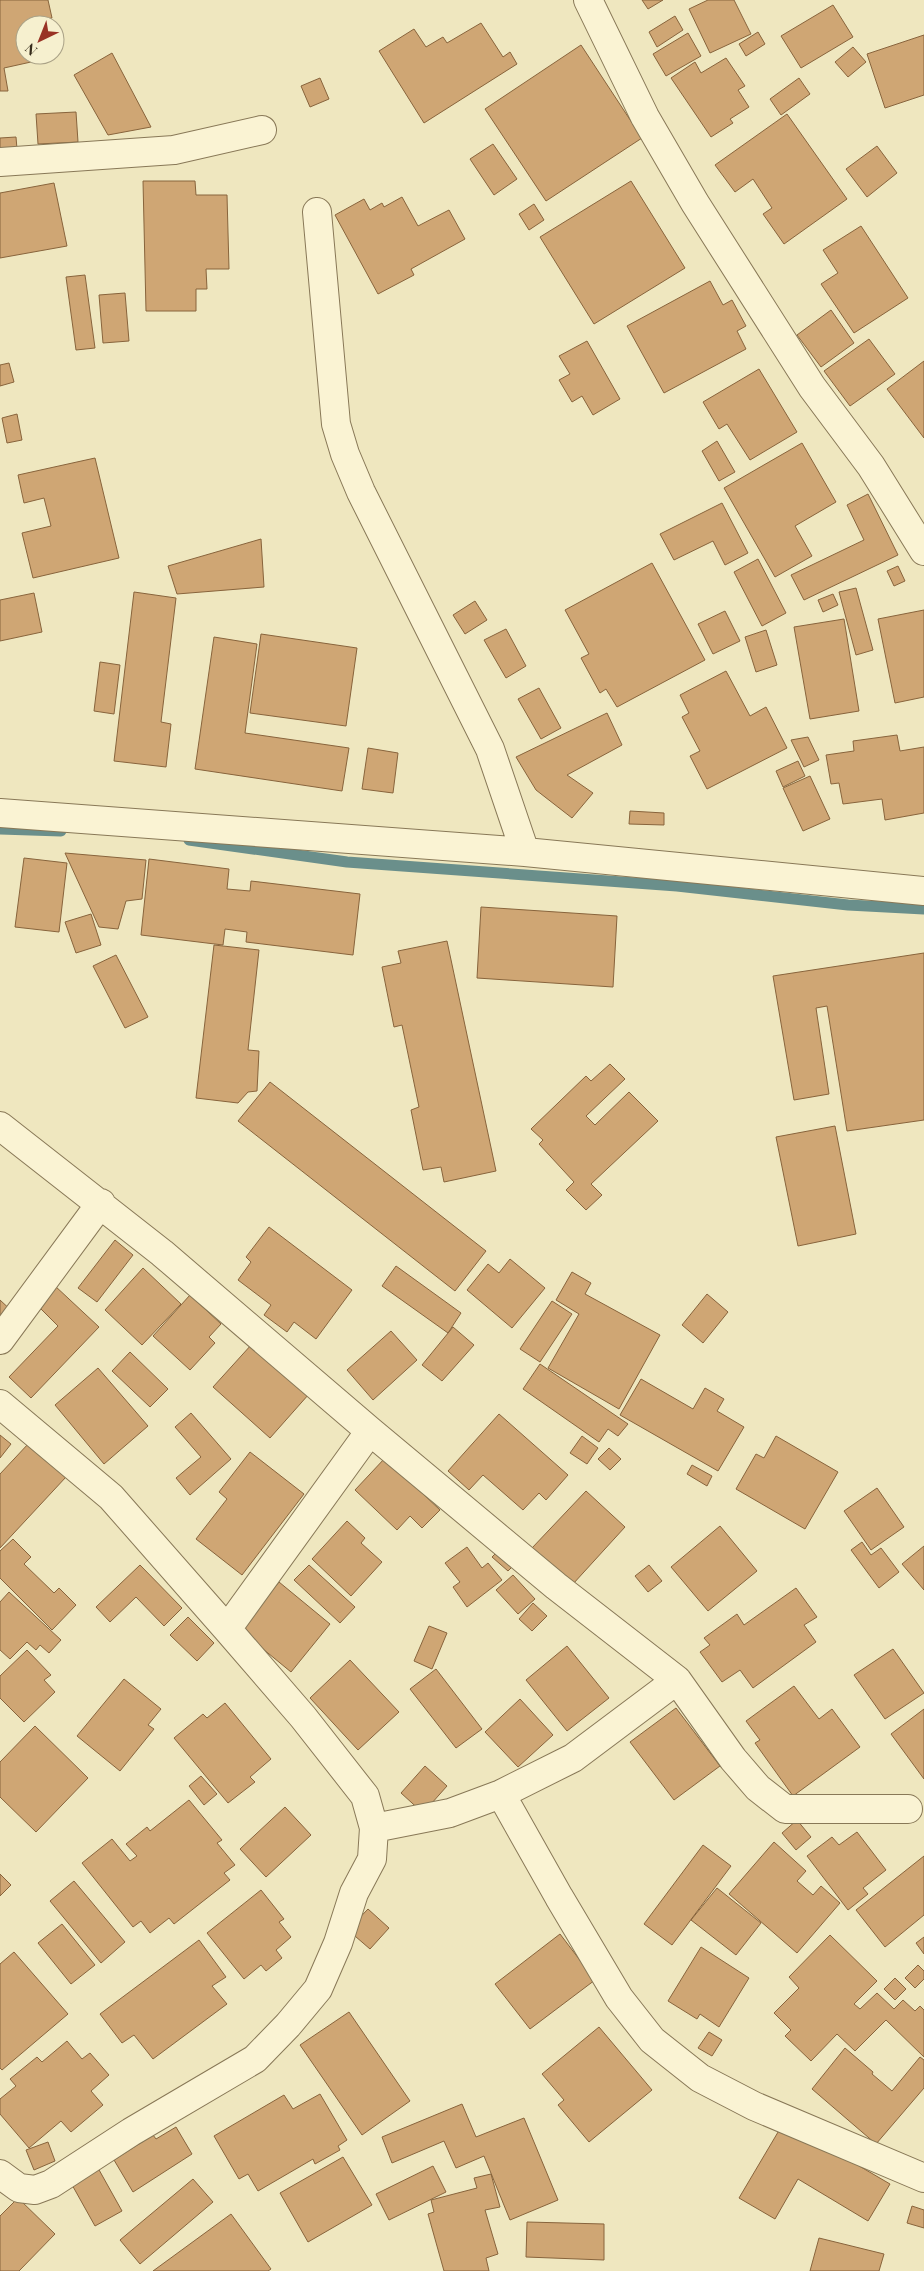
<svg xmlns="http://www.w3.org/2000/svg" width="924" height="2271" font-family="'Playfair Display',serif">
<rect width="100%" height="100%" fill="#efe7bf"/>
<g fill="none" stroke-linecap="round" stroke-linejoin="round">
<path stroke="#6a8f8b" stroke-width="11" d="M0,829L61,831
M189,840L347,862L677,886L848,905L924,909"/>
</g>
<path fill="#cfa674" stroke="#88643c" d="M0,0H48L52,18L46,19L47,25H25V55H49V58L4,68L8,91H0Z
M642,0H663L648,9Z
M708,0H734L751,34L710,53L689,9Z
M833,5L853,37L801,68L781,36Z
M675,16L683,30L657,47L649,32Z
M481,23L503,57L510,52L517,64L424,123L379,51L414,29L426,47L443,37L447,43Z
M758,32L765,44L746,56L739,44Z
M688,33L701,56L666,76L653,54Z
M924,35V95L885,108L867,54Z
M581,45L642,138L546,201L485,109Z
M853,47L866,62L848,77L835,62Z
M112,53L151,127L108,135L74,75Z
M726,58L745,86L738,90L749,107L730,119L733,123L711,137L671,78L695,62L701,73Z
M320,78L329,99L310,107L301,86Z
M799,78L810,94L781,115L770,99Z
M76,112L78,142L38,144L36,114Z
M787,114L847,199L784,244L763,214L772,208L753,179L735,192L715,165Z
M16,137L17,149L0,151V138Z
M493,144L517,179L494,195L470,159Z
M877,146L897,173L867,197L846,169Z
M143,181H195L196,195H227L229,269H206L207,289H196V311H146Z
M631,181L685,268L594,324L540,237Z
M54,183L67,246L0,258V193Z
M402,197L418,226L449,210L465,239L411,269L414,275L378,294L335,215L364,199L370,210L382,203L384,207Z
M534,204L544,220L529,230L519,214Z
M861,226L908,298L854,333L821,284L838,273L823,250Z
M85,275L95,348L76,350L66,277Z
M710,281L723,305L732,300L746,326L737,331L746,349L664,393L627,326Z
M125,293L129,341L103,343L99,295Z
M831,310L854,343L821,367L797,335Z
M869,339L895,374L850,406L824,371Z
M587,341L620,399L593,415L582,396L572,402L559,380L570,374L559,356Z
M924,361V438L887,389Z
M9,363L14,382L0,386V365Z
M759,369L797,432L750,460L727,424L719,429L703,402Z
M17,414L22,440L7,443L2,418Z
M717,441L735,472L719,481L702,451Z
M802,443L836,502L795,526L812,556L775,577L724,488Z
M95,458L119,558L33,578L22,533L51,526L44,498L24,503L18,475Z
M868,494L898,555L804,600L791,575L864,540L847,505Z
M722,503L748,553L725,565L713,541L674,560L660,534Z
M261,539L264,587L177,594L168,566Z
M758,559L786,613L762,626L734,572Z
M652,563L705,660L617,707L606,689L600,693L581,658L589,654L565,610Z
M898,566L905,581L894,586L887,571Z
M856,588L873,650L856,655L839,592Z
M134,592L176,598L161,722L171,724L166,767L114,761Z
M34,593L42,632L0,641V600Z
M833,594L838,605L823,612L818,600Z
M475,601L487,620L465,634L453,615Z
M924,610V697L895,703L878,619Z
M725,611L740,641L713,654L698,624Z
M844,619L859,711L810,719L794,627Z
M506,629L526,666L506,678L484,640Z
M766,630L777,665L756,672L745,637Z
M261,634L357,648L346,726L250,713Z
M214,637L257,644L245,733L349,748L342,791L195,769Z
M100,662L120,665L114,714L94,711Z
M726,671L750,716L766,707L787,748L707,789L690,756L700,751L682,717L689,713L680,695Z
M539,688L561,728L541,739L518,699Z
M607,713L622,745L567,775L593,793L572,818L536,790L516,757Z
M897,735L900,751L924,747V813L885,820L882,799L843,804L839,783L831,784L826,755L854,751L853,741Z
M808,737L819,760L804,767L791,740Z
M368,748L398,753L393,793L362,789Z
M798,761L805,776L783,787L776,771Z
M810,776L830,819L803,831L783,788Z
M630,811L664,813V825L629,824Z
M65,853L146,860L142,899L126,901L118,929L99,927Z
M24,858L67,863L59,932L15,927Z
M149,859L229,869L227,889L250,891L251,881L360,894L353,955L246,942L247,932L225,929L223,945L141,935Z
M481,907L617,916L613,987L477,978Z
M91,914L101,945L76,953L65,922Z
M447,941L496,1171L444,1182L441,1167L423,1170L411,1110L419,1107L402,1025L394,1027L382,967L401,963L398,951Z
M214,945L259,950L248,1050L259,1051L257,1091L248,1092L238,1103L196,1098Z
M924,953V1120L847,1131L827,1006L816,1008L829,1094L794,1100L773,976Z
M116,955L148,1017L125,1028L93,966Z
M610,1064L625,1079L586,1116L595,1125L629,1092L658,1121L591,1184L602,1195L586,1210L566,1190L574,1182L539,1144L543,1140L531,1129L586,1076L591,1081Z
M270,1082L486,1251L455,1291L238,1121Z
M835,1126L856,1234L798,1246L776,1137Z
M269,1227L352,1290L316,1339L294,1322L287,1332L264,1315L271,1305L238,1280L251,1262L246,1257Z
M115,1240L133,1255L97,1302L78,1288Z
M510,1259L545,1288L512,1328L467,1290L488,1264L499,1273Z
M396,1266L461,1313L448,1333L382,1286Z
M143,1268L181,1304L142,1345L105,1310Z
M572,1272L591,1283L585,1294L660,1335L619,1409L548,1368L579,1314L556,1300Z
M54,1285L99,1327L31,1398L9,1377L58,1326L36,1304Z
M707,1294L728,1312L703,1343L682,1325Z
M190,1295L221,1324L209,1337L215,1343L190,1370L153,1336Z
M0,1300L14,1313L0,1328Z
M552,1301L572,1314L540,1362L520,1349Z
M453,1327L474,1345L442,1381L422,1365Z
M391,1331L417,1360L373,1400L347,1370Z
M252,1344L309,1394L270,1438L213,1387Z
M130,1352L168,1389L150,1407L112,1371Z
M540,1364L628,1424L618,1436L608,1429L599,1442L523,1389Z
M98,1368L148,1426L104,1464L55,1405Z
M641,1379L693,1409L705,1388L724,1399L717,1411L744,1427L718,1471L620,1415Z
M191,1413L231,1459L190,1495L176,1478L201,1457L175,1427Z
M499,1414L568,1475L546,1500L539,1493L523,1510L483,1475L469,1490L448,1471Z
M0,1435L11,1444L0,1458Z
M582,1436L598,1448L587,1464L570,1453Z
M776,1436L838,1472L805,1529L736,1489L756,1454L764,1458Z
M29,1443L66,1477L0,1548V1474Z
M609,1448L621,1459L610,1470L598,1459Z
M250,1452L304,1494L242,1575L196,1539L227,1499L219,1492Z
M385,1458L440,1510L422,1528L410,1516L397,1530L355,1490Z
M692,1465L712,1476L707,1486L687,1474Z
M877,1488L904,1527L871,1550L844,1511Z
M586,1491L625,1527L573,1584L532,1548Z
M347,1521L365,1538L361,1543L382,1562L351,1596L312,1559Z
M720,1526L757,1571L708,1611L671,1567Z
M13,1539L31,1557L24,1564L54,1593L59,1588L76,1605L52,1630L0,1578V1551Z
M862,1542L871,1555L881,1548L899,1572L879,1588L851,1550Z
M504,1545L520,1559L508,1571L492,1557Z
M924,1546V1590L902,1564Z
M467,1547L482,1568L488,1563L502,1580L467,1607L453,1587L460,1582L445,1563Z
M140,1565L182,1608L164,1626L136,1597L110,1622L96,1607Z
M309,1565L355,1607L340,1623L294,1580Z
M649,1565L662,1581L648,1592L635,1576Z
M513,1575L535,1599L518,1614L496,1590Z
M279,1582L330,1624L291,1672L240,1630Z
M796,1588L817,1617L804,1625L816,1642L753,1688L740,1670L722,1682L700,1652L710,1645L704,1638L737,1614L744,1625Z
M9,1592L61,1640L49,1653L40,1645L36,1650L27,1642L10,1659L0,1650V1602Z
M533,1603L547,1616L532,1631L519,1619Z
M188,1617L214,1643L197,1661L170,1635Z
M429,1626L447,1633L432,1669L414,1661Z
M567,1646L609,1698L567,1731L526,1680Z
M893,1649L924,1693L885,1719L854,1675Z
M27,1650L51,1675L44,1680L55,1692L24,1722L0,1698V1676Z
M350,1660L399,1712L358,1750L310,1698Z
M436,1669L482,1729L456,1748L410,1689Z
M124,1679L161,1709L148,1725L154,1729L120,1771L77,1736Z
M794,1686L819,1719L832,1709L860,1747L793,1796L755,1743L760,1740L746,1721Z
M520,1699L553,1735L518,1767L485,1732Z
M225,1703L271,1759L250,1777L255,1782L228,1803L174,1738L203,1714L207,1718Z
M676,1708L720,1766L674,1800L630,1742Z
M924,1709V1779L891,1734Z
M35,1726L88,1778L36,1832L0,1797V1762Z
M425,1766L447,1786L423,1813L401,1793Z
M201,1776L217,1794L204,1805L189,1786Z
M189,1800L222,1840L217,1843L235,1865L224,1873L230,1880L174,1924L169,1918L150,1933L141,1921L133,1927L82,1863L112,1839L130,1861L137,1856L126,1844L147,1827L150,1831Z
M285,1807L311,1835L266,1877L240,1849Z
M797,1820L811,1837L796,1850L782,1833Z
M857,1832L886,1870L863,1888L868,1894L848,1910L807,1856L832,1837L839,1845Z
M774,1842L806,1871L797,1881L813,1895L821,1886L840,1903L797,1953L729,1894Z
M703,1845L731,1866L672,1945L644,1924Z
M924,1856V1915L885,1947L856,1910Z
M0,1874L11,1885L0,1896Z
M74,1881L125,1942L101,1963L50,1901Z
M717,1888L761,1923L736,1955L691,1920Z
M261,1890L284,1919L279,1922L291,1937L276,1950L282,1958L266,1971L261,1965L244,1979L207,1933Z
M368,1909L389,1928L370,1949L348,1930Z
M62,1924L95,1965L71,1984L38,1943Z
M560,1934L595,1980L530,2029L495,1984Z
M830,1935L877,1981L854,2004L860,2009L877,1993L894,2009L903,2000L915,2011L920,2006L924,2010V2057L886,2020L855,2051L837,2034L811,2061L785,2036L791,2030L774,2013L799,1988L789,1977Z
M924,1937V1954L916,1943Z
M199,1940L226,1977L212,1986L227,2004L153,2059L134,2035L122,2043L100,2014Z
M701,1947L749,1978L719,2027L700,2014L697,2019L668,2001Z
M14,1952L68,2014L2,2070L0,2068V1964Z
M918,1965L924,1971V1979L915,1988L905,1978Z
M895,1978L906,1989L895,2000L884,1989Z
M349,2012L410,2101L362,2135L300,2045Z
M599,2027L652,2090L589,2142L558,2105L564,2100L542,2074Z
M709,2032L722,2040L712,2056L698,2048Z
M67,2041L82,2059L90,2053L109,2075L91,2091L103,2105L71,2132L61,2121L29,2148L0,2114V2099L16,2086L10,2079L37,2057L42,2062Z
M845,2048L873,2072L872,2074L892,2091L920,2057L924,2060V2088L876,2144L812,2089Z
M320,2094L347,2140L338,2146L340,2150L315,2164L313,2159L258,2191L248,2174L239,2179L214,2136L284,2095L293,2109Z
M462,2104L476,2137L524,2118L558,2200L510,2220L484,2156L456,2168L444,2141L392,2163L382,2137Z
M784,2122L890,2184L868,2221L798,2179L775,2219L739,2198Z
M176,2127L192,2154L133,2192L114,2160L153,2135L156,2139Z
M48,2142L55,2161L34,2170L26,2150Z
M343,2157L372,2205L308,2242L280,2193Z
M433,2166L446,2192L389,2220L376,2194Z
M98,2168L122,2211L95,2226L71,2183Z
M491,2174L500,2207L485,2210L498,2254L486,2258L489,2271H444L428,2214L434,2212L431,2200L477,2188L474,2178Z
M193,2179L213,2202L140,2264L120,2240Z
M18,2198L55,2234L19,2271H0V2216Z
M912,2206L924,2210V2228L907,2223Z
M231,2214L271,2269L268,2271H153Z
M527,2222L604,2224V2260L526,2257Z
M819,2238L884,2254L879,2271H810Z"/>
<g fill="none" stroke-linecap="round" stroke-linejoin="round">
<defs>
<path id="minor" d="M588,0L645,117L695,203L812,387L871,466L924,551
M0,162L174,150L262,130
M317,212L336,424L345,454L361,492L490,749L525,852
M0,813L525,852L924,891
M0,1126L162,1253L370,1431L556,1586L677,1680L733,1759L758,1788L785,1809H908
M0,1340L101,1203
M0,1404L111,1497L227,1629L303,1717L365,1796L374,1828L372,1859L354,1893L338,1943L318,1989L288,2025L255,2059L131,2132L51,2184L35,2190L19,2188L0,2174
M227,1629L370,1431
M501,1794L559,1897L619,1998L652,2040L700,2078L754,2106L924,2178
M374,1828L450,1813L501,1794L573,1758L677,1680"/>
</defs>
<use href="#minor" stroke="#887857" stroke-width="30"/>
<use href="#minor" stroke="#faf3d3" stroke-width="28"/>
</g>
<g transform="translate(40 40) rotate(223)"><circle r="24" fill="#f6f0cf" stroke="#aaa287"/>
<path d="M0-4L9 19L0 12L-9 19Z" fill="#993325"/>
<text y="-8" font-size="14" font-weight="bold" text-anchor="middle" fill="#372d1c">N</text>
</g>
</svg>
